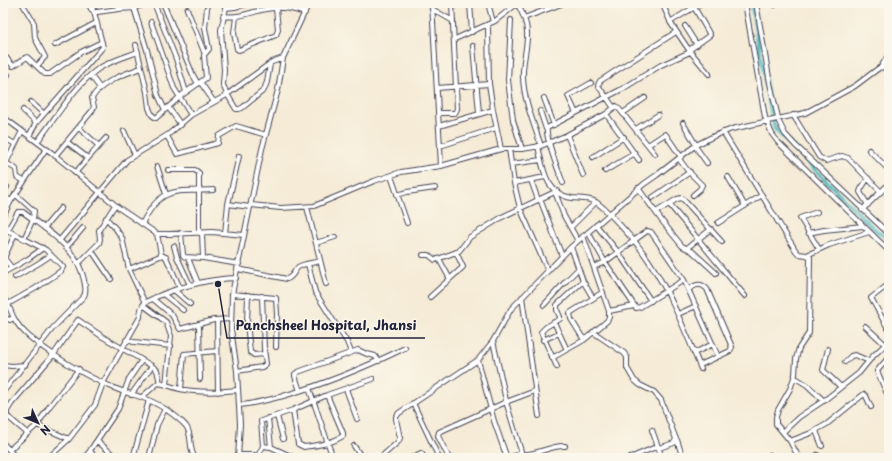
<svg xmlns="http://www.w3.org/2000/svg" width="892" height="461" font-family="'Playpen Sans',sans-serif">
<rect width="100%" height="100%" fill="#fbf7ec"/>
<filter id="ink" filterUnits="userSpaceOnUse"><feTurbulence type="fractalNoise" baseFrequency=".025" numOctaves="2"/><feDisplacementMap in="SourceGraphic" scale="8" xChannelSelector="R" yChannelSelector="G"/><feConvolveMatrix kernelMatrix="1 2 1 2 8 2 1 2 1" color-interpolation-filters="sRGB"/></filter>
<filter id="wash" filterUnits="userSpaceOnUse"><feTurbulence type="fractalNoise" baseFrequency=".012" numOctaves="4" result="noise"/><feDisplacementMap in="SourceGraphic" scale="16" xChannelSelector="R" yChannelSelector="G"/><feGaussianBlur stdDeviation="0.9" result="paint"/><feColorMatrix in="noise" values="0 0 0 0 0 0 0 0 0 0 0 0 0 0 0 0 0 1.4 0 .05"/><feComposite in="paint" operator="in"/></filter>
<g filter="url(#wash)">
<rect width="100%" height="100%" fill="#f5ebd6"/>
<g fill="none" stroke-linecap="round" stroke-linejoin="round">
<path stroke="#4ebdc3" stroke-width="4" d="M751,3L771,113L775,129L871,226L889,241"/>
</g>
</g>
<g filter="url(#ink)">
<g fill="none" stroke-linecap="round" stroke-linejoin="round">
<defs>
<path id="minor" d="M22,3L34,23L35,38L45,57L37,66
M87,3L94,12H97L119,9L134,8L150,3
M154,3L176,59L186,92
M163,3L193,75L198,84
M227,3L221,30L224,70L223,85L227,94L236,109H239L242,108L264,90L267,82L270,64
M432,3L441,166
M470,3L472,32
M488,3L493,22
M517,3C522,12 527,22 527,32C528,47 522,62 523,78C524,101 534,124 541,146
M544,3L548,9
M662,3L670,21
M701,3L670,22L689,50L709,74
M745,3L765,117L772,134L778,142L889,251
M756,3L770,83L779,122L785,134L795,145L889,234
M774,3L775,5
M134,8L147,50L158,95L165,110
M225,8L235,7L251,3
M91,9L99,3
M187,9L204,52
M432,9L453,21
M223,16C244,19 257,8 276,8C286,7 295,10 305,13
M236,17L234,33L237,49L239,50L276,35L278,30L276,8
M524,18L564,3
M511,20L508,80L513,120L522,149
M151,22L174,88L191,115
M488,25L489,84L493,110L501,149
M685,26L697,45
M455,39L495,21L518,3
M55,45L96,23
M136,45L147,92L149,108L152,115L156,118L182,95L206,78L204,55L209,49L205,28L207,8
M473,46L479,113
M689,50L710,35L694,7
M3,54L13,66L27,57L45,74H50L81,52L102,42
M881,67L889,54
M3,74L8,75
M91,76L100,88
M201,83L214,102
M437,88L489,84
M3,90L5,89
M544,98L554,125
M31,102L44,114
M168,107L181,125
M614,108L599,87L598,85L600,81L676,32
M23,110L36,123
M540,111L546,129
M439,113H455L457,109L452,3
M576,113L568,96L591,83
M623,113L645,98
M606,114L639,160
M793,115L819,157L826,161L842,156L848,158L881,192
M3,117L52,153L119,208L157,234H170L212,232L244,235
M683,123L696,145
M439,126L493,110
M79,128L99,146
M636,129L658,115
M22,131L6,163L16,169L17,177L24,181
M124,131L135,155
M723,132L796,251L799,254L807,255L810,257L809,333L799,348L796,359L795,375L790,389L778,410L776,417V424L790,441L799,458
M567,135L583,175
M29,136L36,123L103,47L94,12
M167,136L177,154L218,143L219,136L236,126L266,135
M3,137L15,144
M37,142C55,119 74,86 98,69C110,61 124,57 138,52
M67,142L88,158
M648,145L665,134L666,135L681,157
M440,146L496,128
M538,146C543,168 545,194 572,198C580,199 588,198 596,202C608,210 626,232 636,243C666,281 683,326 701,369
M695,146L707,163
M509,149L514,183L520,208L548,271
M869,150L889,170
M55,156L92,111L94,107L92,98C101,82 124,74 141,68
M593,157L624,137
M679,159L688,171L702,185L700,189L693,195
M511,164L541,160
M157,166L166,194
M168,170H195L199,173V233
M605,171L635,153
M75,173L106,138
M391,176L407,223
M728,177L745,206
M531,180L538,200
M514,183L545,177
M563,183C559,172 545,138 547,128L624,88L661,65L690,52
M3,184L7,187L3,194
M638,188L662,221L682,246L692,251L716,273
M555,192L564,216L578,241
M15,194L34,211L33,219L24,239
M397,195L407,192L435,188
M3,196L11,201
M652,198L690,172
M540,199L562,256
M228,204L250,207
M669,204L745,296
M251,205L281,208L314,206L374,181L401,172L441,166L501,149H522L541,146L567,135L606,114L616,106L620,110L655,154
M868,205L860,192L861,189L868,178
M307,207L326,284
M862,210L889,184
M656,212L677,199L682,198L722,242
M817,212L800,218L819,249
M3,216L11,201L46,149
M106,218L116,229L122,238L129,269L145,303
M718,223L762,195
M142,224C161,185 176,192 213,190
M596,225L618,252L651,301
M571,227L596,202
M3,228L46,250L63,267L61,271L36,288L8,304
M44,228L61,208
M588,232L605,262L636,308L640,307L684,280
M181,233L183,255L185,257L203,258L239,264
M202,233L203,258
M225,233L228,204L239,156
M808,233L824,230L863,226
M3,238L18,212H23C47,230 78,249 84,280C85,286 87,290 84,296L53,328L3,392
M59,241L127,160L169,134L191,115L225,96L272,62L283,58
M316,243L335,237
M174,246L177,257L190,285
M571,247L583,281L593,298
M66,248L83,228
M687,248L711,229
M92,251L111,279
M161,255L166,257L180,288
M423,255H429L435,260L459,251L470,237L504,216L557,191
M807,255L829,245L869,232
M188,258L198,283
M439,259L450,279
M79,263L99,243L100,239L99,230L115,205
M308,264L315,292L347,342L351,352
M594,267L605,262L647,231L651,232L684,280L718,356
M12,268L4,258L15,234
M129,269L160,256L161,254L157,234
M238,269L287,279C293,277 294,271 298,267C304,263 314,263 320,261
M3,273L28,259L43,248
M15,277L39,263L51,255
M889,284L871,298L889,330
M689,289C696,285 700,282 707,289L732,347L730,351L700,365
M174,290L190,304
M163,294L183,310
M232,294L276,298L277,314L276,347
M248,295L247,323L250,352L254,355L264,354
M3,297C9,303 10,311 14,318C21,333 40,345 54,355C72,367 92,379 112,387C122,392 133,394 143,398C158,403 176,415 186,426C193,435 188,449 195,458
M430,297L463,267L456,252
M522,297L539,416
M153,299L172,315L180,329L214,320L231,319
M143,305L166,322L171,336L166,385
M544,305L566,281L578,269
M609,311L634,306
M678,314L696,306
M3,317L10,320L13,318
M217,320L218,392
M554,322L567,350
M199,324L200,379
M865,326L889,348
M593,332L624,353L627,357V368L634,380L640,385L654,392L661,400L676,439L674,443L659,448
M126,340L134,342L171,346
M543,340L559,333
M584,340L571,319L570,313L603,292
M493,341L507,405L521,451L518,455L507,458
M828,349L823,370L841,387
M694,353L713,344
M552,358L584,340L607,321L609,317V311L583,236
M478,360L494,421L507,458
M845,362L851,356L855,355L869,361
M3,365L12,366L25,365
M557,367L541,332L546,327L560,319V317L557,310V305L583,281
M237,371L262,367L266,364L264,349L262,296
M794,377L807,385L824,401
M309,388L333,458
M181,389L184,354L217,351
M346,389L357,419
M300,391L295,376V374L298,372L358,350L367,354L375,356L379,361
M131,395L152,366
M142,397L158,383C165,384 172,387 180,389C199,393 219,392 238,390
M889,398L877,371L889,357
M413,403L439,458
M239,405C254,404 268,400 283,396C325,384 366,367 405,348
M293,410L298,444L304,447C318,445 331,444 343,436V433L327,395
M277,416L283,439
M268,418L271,447
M37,425L49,407L79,369
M652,430L662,458
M816,431L822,446
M783,432L799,417L826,399L859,373L872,357L889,341
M27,433L7,416V411L12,403L54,354L78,320L103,337L152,366L157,370L160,383
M677,440L683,458
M97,441L117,458
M790,441L811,433L827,424L864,394L866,396L871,407
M3,443L16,458
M354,446L362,458
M9,450L37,425L69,439
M521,454C536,456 550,445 565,446
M238,455H253L264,458
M770,455L772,458
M817,455L819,458
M258,456L263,446
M48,458L69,439L95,405L103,383L140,317C140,312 141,307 145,303C148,300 153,299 156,297C182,286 208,279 236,278
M84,458L90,451
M96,458L90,451L91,449L118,409L129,379L142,360
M133,458L149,400
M149,458L157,425L165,409
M238,458L240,424L237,371L231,329L232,294L262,149L278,90L283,58L309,3
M295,458L271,447L263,446L261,421L293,410L327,395L373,379
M380,458L398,442L400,438L396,419V417L399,413L478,360L493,341L511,309L571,247L644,184L657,175L696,145L714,136L732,129L805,113L855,86L879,68L883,67L889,70
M411,458L421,453L425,458
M449,458L438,436L439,432L506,402L535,391
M630,458L658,446"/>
</defs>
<use href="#minor" stroke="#424052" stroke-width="6"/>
<use href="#minor" stroke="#fff" stroke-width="4"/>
</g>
</g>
<path fill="none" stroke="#22223b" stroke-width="1.5" d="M218 284L227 338H425"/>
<circle fill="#22223b" stroke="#fbf7ec" stroke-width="1.5" cx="218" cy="284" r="4"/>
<g font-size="13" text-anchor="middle" font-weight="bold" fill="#22223b" stroke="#fbf7ec" stroke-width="3" stroke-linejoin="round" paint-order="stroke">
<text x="326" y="330">Panchsheel Hospital, Jhansi</text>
</g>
<rect width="892" height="461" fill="none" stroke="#fbf7ec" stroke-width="16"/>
<g transform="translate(38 423) rotate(134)" stroke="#fbf7ec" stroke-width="3" paint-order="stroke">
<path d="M0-3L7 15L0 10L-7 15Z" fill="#22223b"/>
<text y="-6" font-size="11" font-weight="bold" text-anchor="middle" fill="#22223b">N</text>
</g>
</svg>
